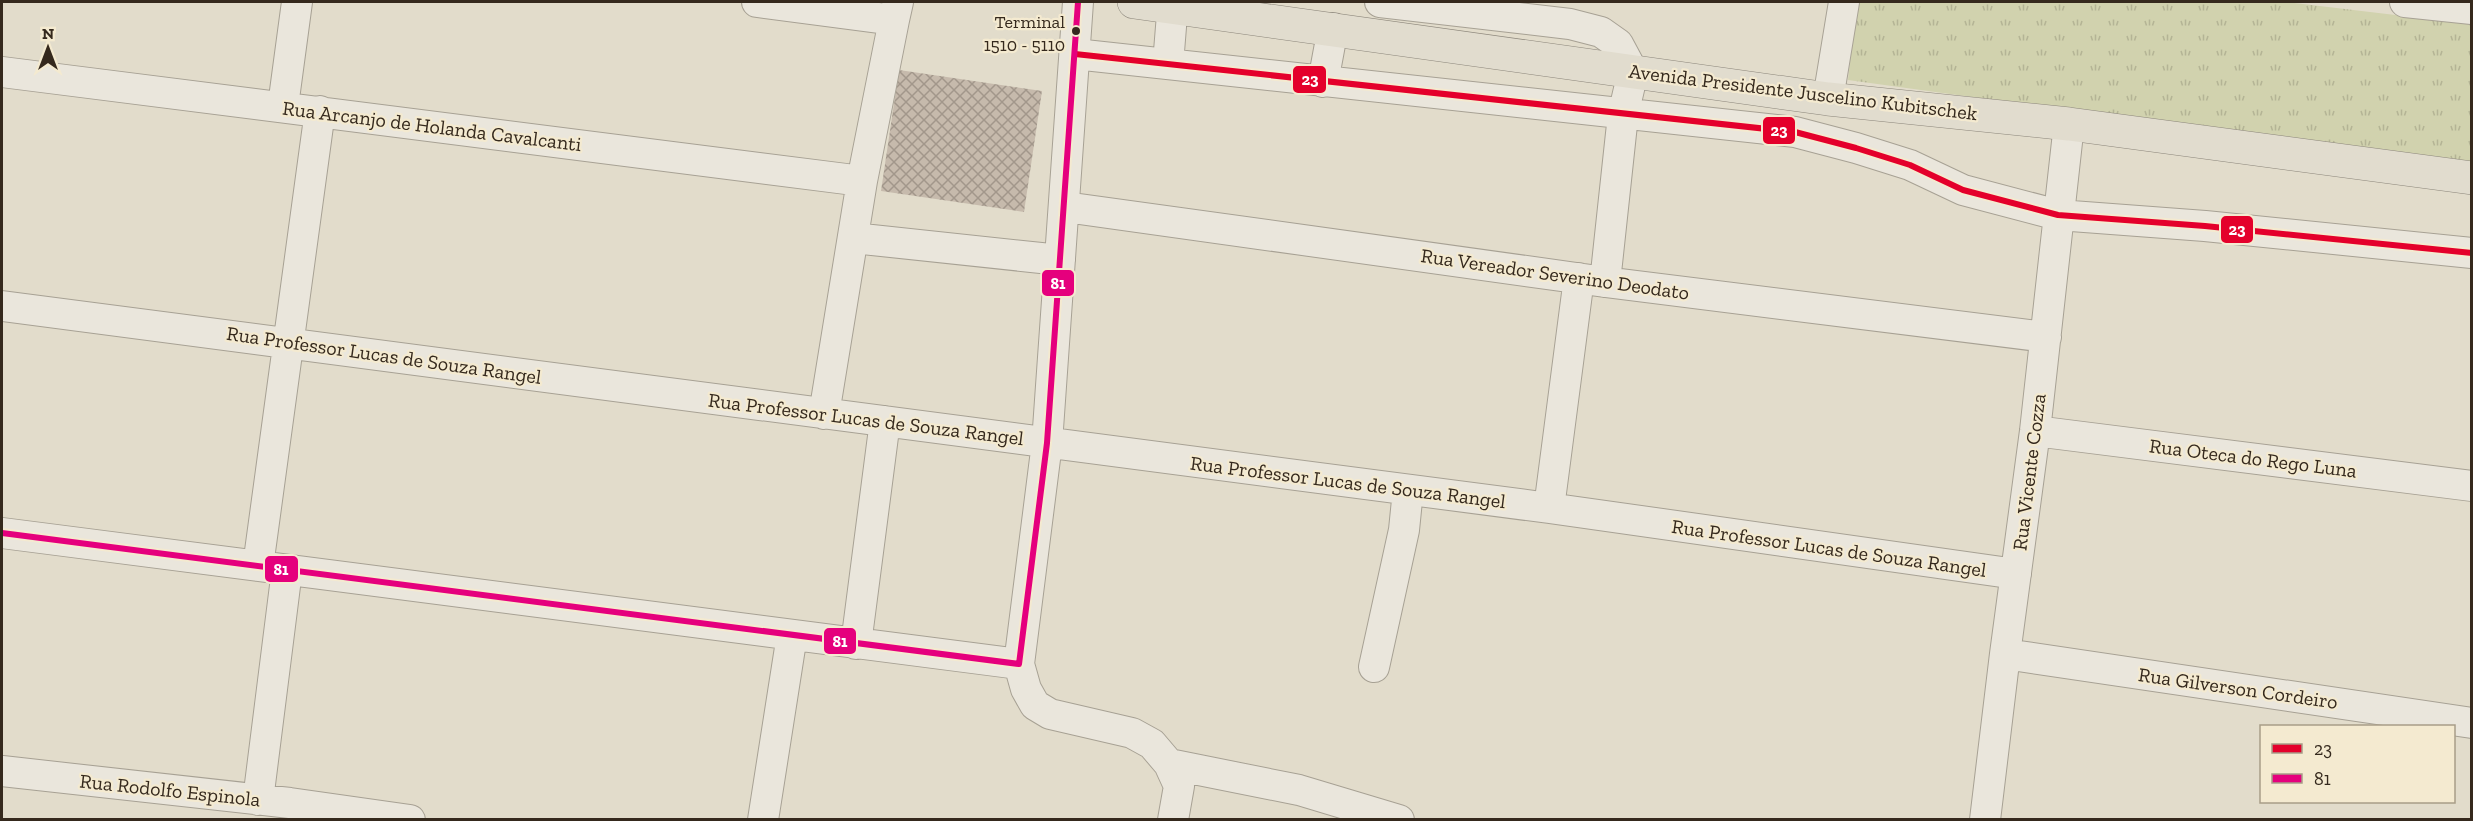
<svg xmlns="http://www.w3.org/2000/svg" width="2473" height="821" font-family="'Zilla Slab',serif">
<defs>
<pattern id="park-tufts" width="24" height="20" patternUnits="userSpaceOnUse" patternTransform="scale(1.5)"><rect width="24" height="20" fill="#d1d2ae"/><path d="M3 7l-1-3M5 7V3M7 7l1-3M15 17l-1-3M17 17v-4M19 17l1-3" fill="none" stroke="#b4b495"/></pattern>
<pattern id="building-cross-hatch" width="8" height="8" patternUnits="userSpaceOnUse" patternTransform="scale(1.5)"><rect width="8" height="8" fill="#c6baac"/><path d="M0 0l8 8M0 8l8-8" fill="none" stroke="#a2978b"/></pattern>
</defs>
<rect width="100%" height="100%" fill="#e2dccb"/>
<path fill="url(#park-tufts)" d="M1856,2H2286L2471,24V165L1848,80Z"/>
<path fill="url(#building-cross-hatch)" d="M899,70L1042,91L1024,212L881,191Z"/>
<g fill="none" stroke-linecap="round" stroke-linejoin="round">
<defs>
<path id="minor" d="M757,2L894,20L898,2
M1078,2L1047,443L1019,664L1026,689L1035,705L1050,714L1132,733L1152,744L1169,764L1179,786L1173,820
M1380,2L1570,24L1601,32L1618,44L1633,72L1623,115L1605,282
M2405,2L2472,9
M1075,54L1795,132L1856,148L1910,165L1963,190L2058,215L2205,226L2472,253
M1168,64L1173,2
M2,72L862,181
M1323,82L1333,28
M1828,99L1844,2
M283,106L297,2
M1065,207L1605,282L2046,337
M853,238L1060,260
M2,306L1549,508L2016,574
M824,414L862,181L894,20
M2035,431L2472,486
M1549,508L1579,278
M2,533L1019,664
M258,566L320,111
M856,644L885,421
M2005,654L2472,723
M1374,667L1404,530L1408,490
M1169,764L1299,790L1399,820
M2,771L290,803L410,820
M258,800L287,570
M763,820L792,635
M1985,820L2005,654L2035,431L2069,124"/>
<path id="major" d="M1134,2L1828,99L2069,124L2472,178"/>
</defs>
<use href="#minor" stroke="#a7a194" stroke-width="32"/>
<use href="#major" stroke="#8c867b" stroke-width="34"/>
<use href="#minor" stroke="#eae6dc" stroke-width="30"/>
<use href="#major" stroke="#e1dcce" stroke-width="33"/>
<defs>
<path id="bus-1" d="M1075,54L1795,132L1856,148L1910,165L1963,190L2058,215L2205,226L2472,253"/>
<path id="bus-2" d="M2,533L1019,664L1047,443L1078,2"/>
</defs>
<use href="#bus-1" stroke="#f4ead0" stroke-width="10"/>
<use href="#bus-2" stroke="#f4ead0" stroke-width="10"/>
<use href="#bus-1" stroke="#e4002b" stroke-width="6"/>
<use href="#bus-2" stroke="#e5007d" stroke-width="6"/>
</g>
<circle fill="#35291d" stroke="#f4ead0" stroke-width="2" cx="1076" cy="31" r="5"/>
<g text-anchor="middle" stroke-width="4.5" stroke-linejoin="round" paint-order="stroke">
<g font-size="18" fill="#35291d" stroke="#f4ead0" text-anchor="end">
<text x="1065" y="28">Terminal<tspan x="1065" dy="23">1510 - 5110</tspan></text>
</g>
<g font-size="20" fill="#35291d" stroke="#f4ead0">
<text transform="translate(1803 92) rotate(7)" y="7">Avenida Presidente Juscelino Kubitschek</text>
<text transform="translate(432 126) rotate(7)" y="7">Rua Arcanjo de Holanda Cavalcanti</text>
<text transform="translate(1555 274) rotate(8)" y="7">Rua Vereador Severino Deodato</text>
<text transform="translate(384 355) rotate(8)" y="7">Rua Professor Lucas de Souza Rangel</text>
<text transform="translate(866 419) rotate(7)" y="7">Rua Professor Lucas de Souza Rangel</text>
<text transform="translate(2253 458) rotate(7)" y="7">Rua Oteca do Rego Luna</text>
<text transform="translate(2029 472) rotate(-83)" y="7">Rua Vicente Cozza</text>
<text transform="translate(1348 482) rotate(7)" y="7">Rua Professor Lucas de Souza Rangel</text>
<text transform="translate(1829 548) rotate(8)" y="7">Rua Professor Lucas de Souza Rangel</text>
<text transform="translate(2238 688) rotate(8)" y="7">Rua Gilverson Cordeiro</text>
<text transform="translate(170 790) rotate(6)" y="7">Rua Rodolfo Espinola</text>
</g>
</g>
<g stroke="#f4ead0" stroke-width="2">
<rect x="1292" y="65" width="35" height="29" rx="6" fill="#e4002b"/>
<rect x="1762" y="116" width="34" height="29" rx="6" fill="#e4002b"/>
<rect x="2220" y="215" width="34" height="29" rx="6" fill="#e4002b"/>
<rect x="1041" y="269" width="34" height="28" rx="6" fill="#e5007d"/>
<rect x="264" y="555" width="35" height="28" rx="6" fill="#e5007d"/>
<rect x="823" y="627" width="34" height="28" rx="6" fill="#e5007d"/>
</g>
<g font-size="16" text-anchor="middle" font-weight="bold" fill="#fff">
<text x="1310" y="85">23</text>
<text x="1779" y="136">23</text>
<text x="2237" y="235">23</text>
<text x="1058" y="289">81</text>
<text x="281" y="575">81</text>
<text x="840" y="647">81</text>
</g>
<rect width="2473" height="821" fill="none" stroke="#35291d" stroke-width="6"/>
<rect x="2260" y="725" width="195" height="78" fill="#f4ead0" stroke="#a89d88" stroke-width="1.5"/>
<rect x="2272" y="744" width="30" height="9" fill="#e4002b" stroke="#a89d88" stroke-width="1.5"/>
<text x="2314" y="755" font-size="18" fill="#35291d">23</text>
<rect x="2272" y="774" width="30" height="9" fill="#e5007d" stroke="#a89d88" stroke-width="1.5"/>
<text x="2314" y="785" font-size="18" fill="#35291d">81</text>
<g transform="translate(48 48)" stroke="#f4ead0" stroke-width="4.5" paint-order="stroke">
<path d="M0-4.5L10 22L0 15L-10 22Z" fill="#35291d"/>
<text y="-9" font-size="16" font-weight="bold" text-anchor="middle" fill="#35291d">N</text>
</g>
</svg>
